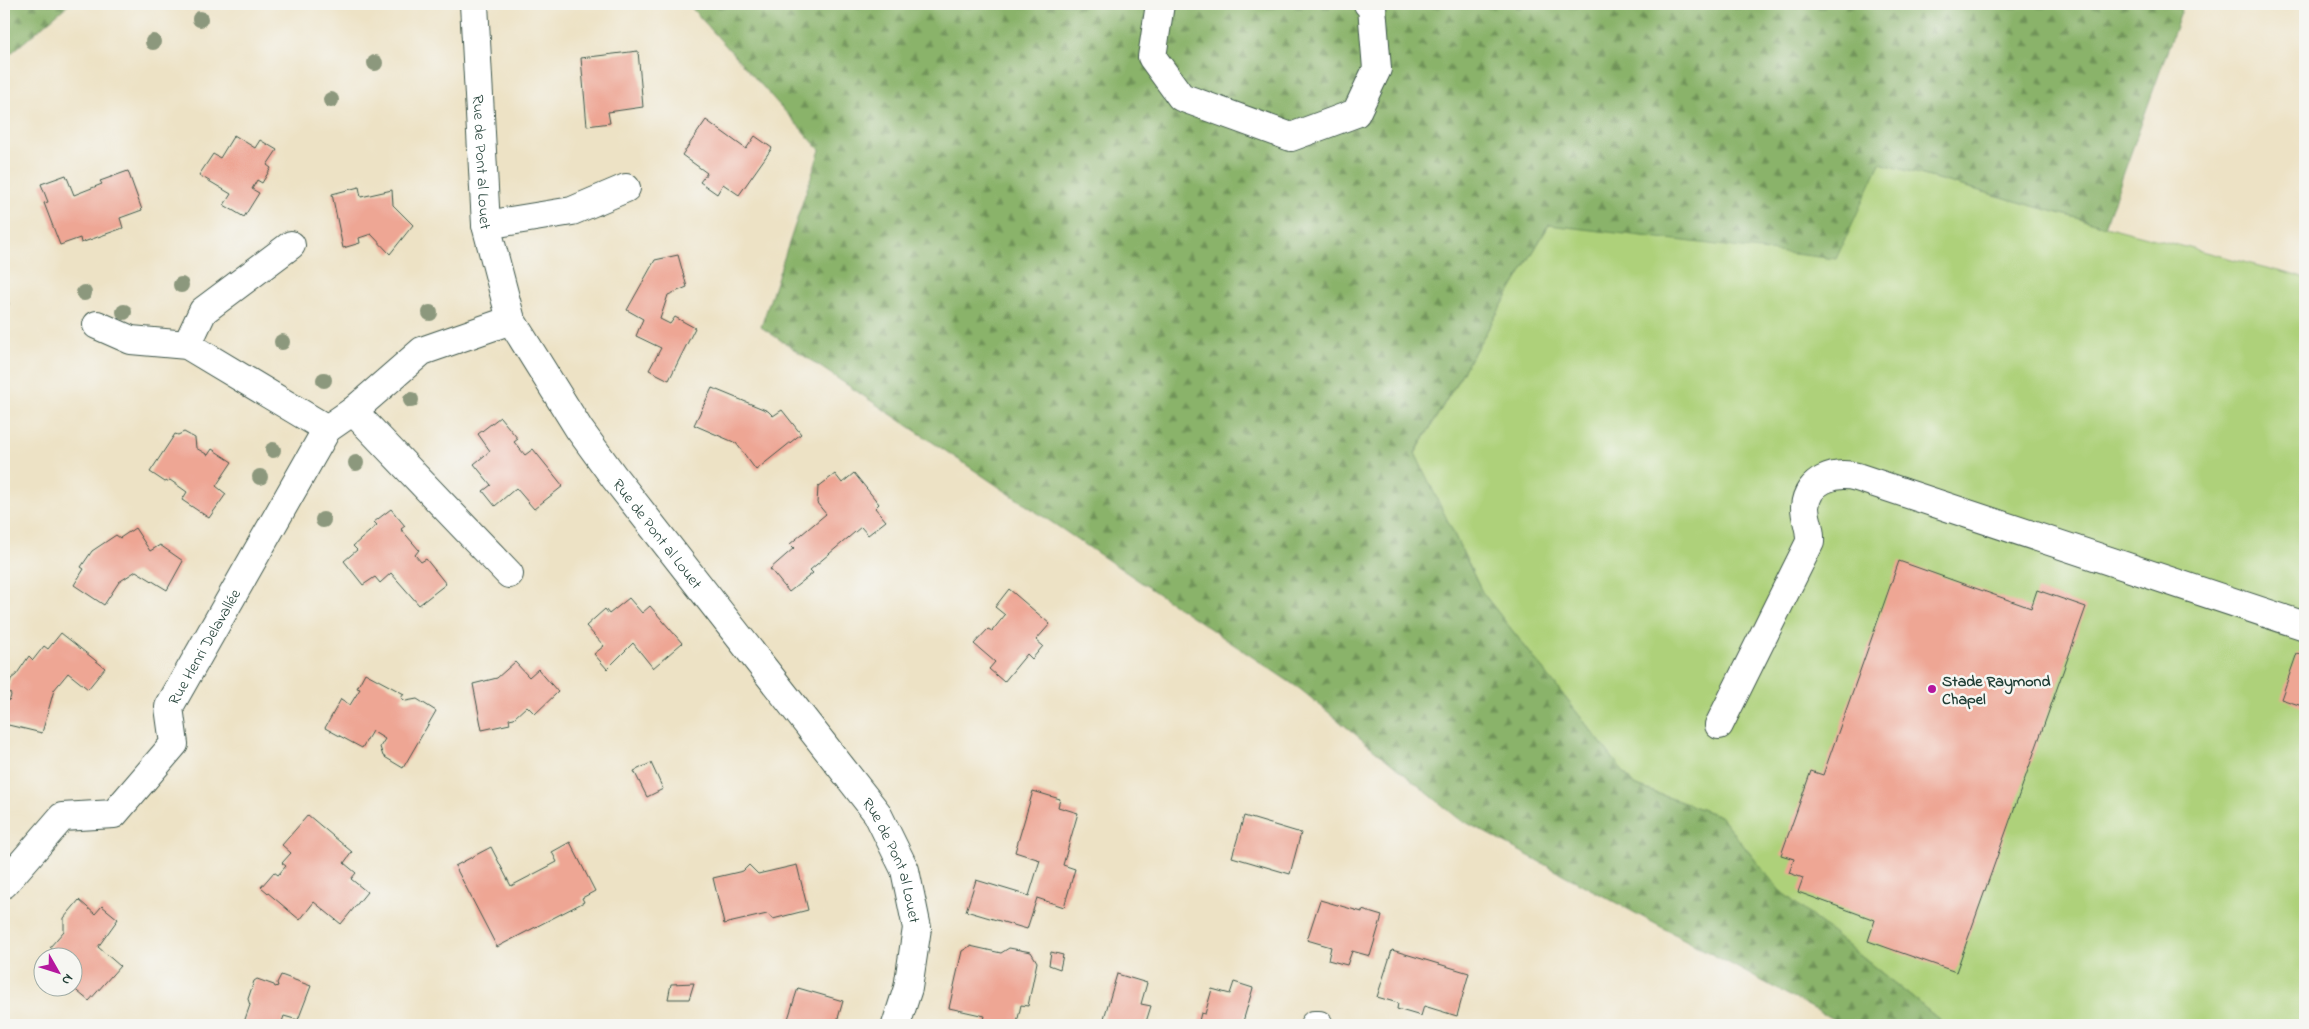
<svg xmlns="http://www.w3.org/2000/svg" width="2309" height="1029" font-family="'Indie Flower',sans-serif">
<defs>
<pattern id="forest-firs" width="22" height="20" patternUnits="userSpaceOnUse" patternTransform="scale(1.25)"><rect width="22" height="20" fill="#8ab36a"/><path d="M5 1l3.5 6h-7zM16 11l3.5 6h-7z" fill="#709358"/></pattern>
</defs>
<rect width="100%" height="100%" fill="#f6f6f2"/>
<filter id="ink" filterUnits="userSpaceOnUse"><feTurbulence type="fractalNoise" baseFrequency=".02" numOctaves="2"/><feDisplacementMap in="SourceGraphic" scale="10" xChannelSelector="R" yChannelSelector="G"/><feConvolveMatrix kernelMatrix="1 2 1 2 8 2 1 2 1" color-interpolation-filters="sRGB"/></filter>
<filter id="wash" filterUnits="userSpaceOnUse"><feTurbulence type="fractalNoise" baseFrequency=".0096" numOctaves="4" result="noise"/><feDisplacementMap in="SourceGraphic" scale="20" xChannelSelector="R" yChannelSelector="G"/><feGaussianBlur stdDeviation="1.12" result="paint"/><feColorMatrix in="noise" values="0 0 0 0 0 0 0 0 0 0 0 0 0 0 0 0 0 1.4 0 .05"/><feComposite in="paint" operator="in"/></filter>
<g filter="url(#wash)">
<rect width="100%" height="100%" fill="#ede2c5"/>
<path fill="#aed17a" stroke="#668757" d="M1880,163L2105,226L2305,278V1025H1946L1779,890L1720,816L1634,785L1482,592L1415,454L1549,225Z"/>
<path fill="url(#forest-firs)" stroke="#54784f" d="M4,4H69L4,59Z
M688,4H2184L2105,226L1880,163L1836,259L1549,225L1415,453L1482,592L1634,785L1720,816L1779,890L1946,1025H1844L1458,818L1300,689L761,327L820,150Z"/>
<g id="blocks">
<path fill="#eea694" d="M638,51L643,107L608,112L610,123L587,126L581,58Z
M706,120L746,149L755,136L772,148L739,195L723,184L717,194L700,182L707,173L682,155Z
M234,135L255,148L260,140L277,150L267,165L271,168L262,183L257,180L252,189L259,193L244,217L224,205L231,194L199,175L213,154L220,158Z
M128,171L142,210L120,218L123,228L81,243L80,238L60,245L44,203L48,202L41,184L66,175L74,195L102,184L100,181Z
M359,187L361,197L392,190L393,205L413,225L390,254L371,234L359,238L360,243L343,248L332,194Z
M678,255L687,287L668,295L660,319L670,324L675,317L695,328L669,380L649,370L661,348L636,336L643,319L627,310L655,260Z
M4,287L9,304L4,311Z
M712,388L768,411L773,416L782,410L801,434L756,470L736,443L694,425Z
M500,417L518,439L514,442L525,455L533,449L563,486L534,509L516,488L495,506L483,491L491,485L474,464L490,451L478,434Z
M184,432L195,438L196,448L208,455L212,449L232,462L216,486L226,494L209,518L182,500L187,492L170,480L165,482L150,472L175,434L178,435Z
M854,473L879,504L875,508L886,521L868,535L861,527L810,570L813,573L789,592L770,569L794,548L790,544L826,514L817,503L818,487L835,474L842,483Z
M391,509L405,526L401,529L419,550L415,555L421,562L426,559L446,584L419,605L391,573L380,583L375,577L363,585L344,561L357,550L353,546L377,525L374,522Z
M135,528L150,551L160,545L183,561L167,590L136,571L119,582L104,605L74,585L84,569L81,567L92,551L116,535L120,538Z
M1899,561L2031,608L2037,590L2086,607L1956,972L1868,941L1875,920L1798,892L1803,878L1789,873L1794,859L1781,855L1811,771L1823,775Z
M1009,589L1050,624L1036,640L1043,646L1032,659L1027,654L1004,682L989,669L995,662L974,644L988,629L992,631L1005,615L995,607Z
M629,598L642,613L650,606L682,643L653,668L633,643L607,669L594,654L604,646L586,626L605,609L609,614Z
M61,633L105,668L88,689L68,673L54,690L42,733L4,724L5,703L10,699L11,695L8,690L11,679L16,675L29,656L33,660L44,646L48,649Z
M2297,653L2305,655V707L2281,699Z
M515,662L529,677L538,669L558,692L535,714L527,706L514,718L509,719L510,724L482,730L473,684L497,678Z
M365,673L404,694L401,698L406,701L417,699L436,711L403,768L383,756L380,747L385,739L372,731L362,748L325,728L341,699L350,705L360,689L357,688Z
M651,763L663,789L647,797L634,771Z
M1033,791L1060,799L1058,807L1078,813L1063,865L1075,869L1064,907L1037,898L1027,929L966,911L976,880L1029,896L1040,860L1015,852Z
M308,815L352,852L344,863L356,873L351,879L367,892L341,924L314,902L300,920L261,887L274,872L278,875L286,866L282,863L291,853L282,845Z
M1244,816L1301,833L1290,874L1232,857Z
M570,842L595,891L582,898L584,902L497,947L455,866L491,847L511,886L557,862L552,852Z
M749,865L758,874L797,865L808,910L773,919L767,914L724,924L713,878L743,871Z
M79,900L95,914L102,906L118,919L98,947L120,966L89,1001L72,987V956H60L50,947L64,931V918Z
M1320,900L1362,912V910L1382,916L1370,956L1352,951L1347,965L1328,960L1331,947L1307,940Z
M970,946L1001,953L1009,948L1031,952L1037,962L1028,1006L1021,1005L1017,1023L1011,1022V1025L983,1023L985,1016L949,1008L962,951Z
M1392,950L1469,973L1457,1016L1424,1006L1421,1016L1397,1009L1398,1003L1377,997Z
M1051,952L1063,955L1060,969L1049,965Z
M1117,974L1147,983L1141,1004L1151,1006L1145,1025H1102Z
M281,975L311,986L298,1020L284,1016L281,1025H243L250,1005L248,999L254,981L257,979L274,985L275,987L278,986L277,983Z
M1234,982L1253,988L1242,1025H1198L1201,1013L1205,1014L1212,989L1230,994Z
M694,983L689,999H668L671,984Z
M798,988L843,1001L836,1025H786Z"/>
</g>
</g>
<g filter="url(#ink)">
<use href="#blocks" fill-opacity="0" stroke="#3e564a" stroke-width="1"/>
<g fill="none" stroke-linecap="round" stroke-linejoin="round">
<defs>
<g id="minor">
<path id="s1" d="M474,4L486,225L511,320L579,429L614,477L877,813L905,870L917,928L908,988L896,1025"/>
<path d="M1160,4L1152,57L1181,97L1291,137L1356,113L1377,69L1372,7L1368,4"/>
<path d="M486,225L572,211L626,188"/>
<path d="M97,325L131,340L187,345L327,429"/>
<path d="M187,345L203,311L291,245"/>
<path d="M353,411L509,574"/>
<path d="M1719,725L1810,542C1811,527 1805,520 1805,507C1807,480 1835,471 1857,477L2305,626"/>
<path id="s2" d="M4,884L62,817L114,814L174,744L169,707L327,429L353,411L422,351L511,320"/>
<path d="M1314,1025H1319"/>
</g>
</defs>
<use href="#minor" stroke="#3e564a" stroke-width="30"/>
<use href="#minor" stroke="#fff" stroke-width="28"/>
</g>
<g fill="#8c987d">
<circle cx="200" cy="19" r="8"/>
<circle cx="153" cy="42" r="8"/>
<circle cx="375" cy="63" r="8"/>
<circle cx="331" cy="100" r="8"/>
<circle cx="181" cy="285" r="8"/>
<circle cx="84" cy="293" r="8"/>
<circle cx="124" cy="312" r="8"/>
<circle cx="430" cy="313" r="8"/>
<circle cx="282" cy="342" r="8"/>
<circle cx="324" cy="380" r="8"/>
<circle cx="411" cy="400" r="8"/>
<circle cx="273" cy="450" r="8"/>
<circle cx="356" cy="463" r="8"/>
<circle cx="260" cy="477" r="8"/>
<circle cx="323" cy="520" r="8"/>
</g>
</g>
<circle fill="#b5179e" stroke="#f6f6f2" stroke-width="2" cx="1932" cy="689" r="5"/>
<g text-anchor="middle" stroke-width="5" stroke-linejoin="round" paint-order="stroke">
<g font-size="16" fill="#1f3d34" stroke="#f6f6f2">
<text dy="6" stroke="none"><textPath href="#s1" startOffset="158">Rue de Pont al Louet</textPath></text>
<text dy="6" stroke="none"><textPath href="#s1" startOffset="579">Rue de Pont al Louet</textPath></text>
<text dy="6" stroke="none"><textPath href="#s2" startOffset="340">Rue Henri Delavallée</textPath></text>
<text dy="6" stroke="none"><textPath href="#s1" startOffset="984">Rue de Pont al Louet</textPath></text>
</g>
<g font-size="16" font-weight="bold" fill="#1f3d34" stroke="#f6f6f2" text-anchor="start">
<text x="1942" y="686">Stade Raymond<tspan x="1942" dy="18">Chapel</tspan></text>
</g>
</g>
<rect width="2309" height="1029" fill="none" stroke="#f6f6f2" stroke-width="20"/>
<g transform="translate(58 972) rotate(129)"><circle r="24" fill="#f6f6f2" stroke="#a0aca6"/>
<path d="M0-4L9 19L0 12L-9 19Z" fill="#b5179e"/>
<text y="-8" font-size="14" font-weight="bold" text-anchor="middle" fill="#1f3d34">N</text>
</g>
</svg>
